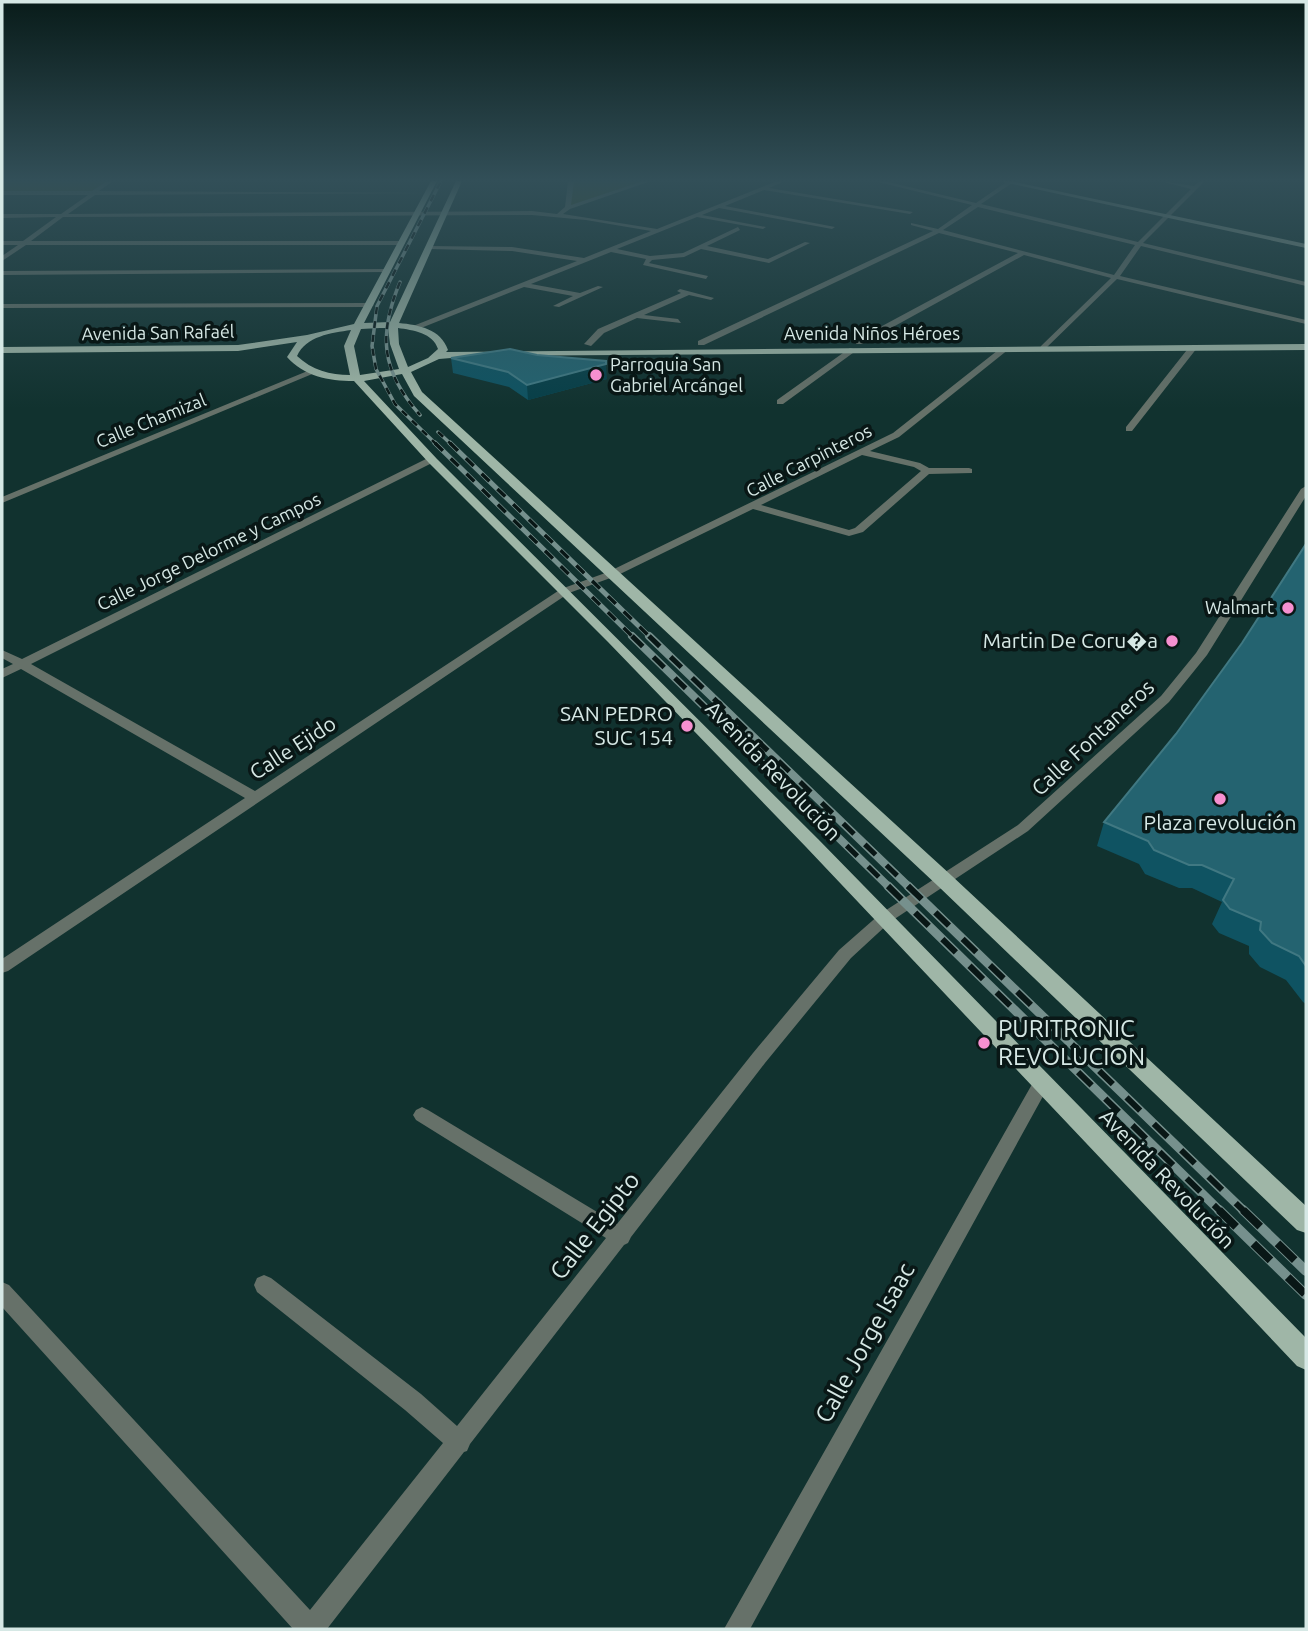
<svg xmlns="http://www.w3.org/2000/svg" width="1308" height="1631" font-family="Ubuntu,sans-serif">
<rect width="100%" height="100%" fill="#11322f"/>
<path fill="#40501f" d="M2,181H107L91,192H2Z
M572,181H646L568,208Z"/>
<g fill="none" stroke-linecap="round" stroke-linejoin="round">
<path fill="#667169" fill-rule="evenodd" d="M107,181H113L99,191L431,193L95,195L68,214L532,211L557,214L565,207L568,181H574L571,205L643,181H651L570,209L563,214L657,229L777,181H785L769,188L913,212L910,214L764,190L725,206L835,227L832,229L719,208L702,215L766,227L763,229L697,217L617,249L650,256L683,253L738,227L740,230L707,246L768,259L805,242L810,243L769,263L701,249L684,257L652,260L649,263L708,276L706,279L643,265L646,259L611,252L531,284L580,293L598,286L603,287L559,307L553,306L573,296L524,287L416,330L412,328L413,326L577,261L512,251L430,249L428,246L512,247L584,258L651,231L586,220L532,215L63,217L31,241H402L405,243L402,245H26L2,261V256L18,245H2V241H23L56,217L2,218V214H61L88,195H2V191H92Z
M874,181H884L976,203L1008,181H1015L981,204L1138,242L1191,189L1160,181L1194,186L1199,181H1205L1143,243L1306,282V286L1141,246L1120,276L1306,320V324L1117,279L1044,350L1040,348L1041,346L1111,278L1024,255L862,344H856V340L1018,253L939,233L704,345H698V341L933,231L911,225V223L938,229L972,205ZM978,207L1135,245L1114,275L943,230Z
M389,269L387,272L2,275V271Z
M680,289L714,298L711,300L689,295L644,315L678,319L681,323L637,318L604,333L591,346L584,344L598,329L681,293L677,291Z
M2,304L370,303L374,305L370,307L2,308Z
M1190,346L1197,348L1132,431H1126V427Z
M1002,347L1009,349L899,437L870,451L920,463L929,468H969L972,469V473L929,474L863,532L849,536L753,509L616,576L569,593L8,971L2,973V959L245,798L21,669L2,678V669L13,664L2,658V650L22,659L428,458H434V462L31,664L255,791L561,589L608,572L893,433ZM862,455L914,467L921,471L855,528L849,530L761,505Z
M850,348L857,350L783,404H777V400Z
M310,370L317,372L2,503V497Z
M1306,486V496L1207,655L1169,702L1028,831L890,922L851,958L765,1063L631,1237L628,1243L624,1245L470,1444L467,1451L464,1452L327,1629H293L2,1307V1282L9,1285L310,1610L443,1443L405,1410L257,1292L254,1285L257,1278L264,1275L271,1278L421,1394L457,1426L606,1238L416,1120L413,1115L416,1110L422,1107L428,1110L617,1224L753,1053L839,950L880,914L1018,825L1161,696L1196,653L1301,489Z
M1041,1077L1047,1079L1050,1084L1047,1089L750,1629H724L1035,1079Z"/>
<path fill="#86988c" fill-rule="evenodd" d="M999,181H1010L1306,244V248Z"/>
<path fill="#9fb6a7" fill-rule="evenodd" d="M431,181H437L364,323L390,322L456,181H462L399,323C419,325 441,329 448,350L446,352L1306,344V350L475,356L439,359L411,372L422,392L952,876L1306,1206V1233L1297,1230L938,886L414,396L402,374L364,381L437,459L818,839L1306,1338V1370L1297,1366L806,847L608,642L429,463L354,381C328,381 304,376 287,357L297,342L238,351L2,353V347L238,345L307,335L354,324ZM380,328H388L390,344L399,369L360,375L354,346L361,329ZM398,328C413,330 433,333 438,349L428,358L408,367L399,344ZM351,330L344,346L350,375C330,375 312,370 297,356C306,336 331,333 351,330Z"/>
<defs>
<path id="rail-far4" d="M400,282C378,335 381,371 420,415
M438,432L452,445
M437,445L395,404L376,369L372,346L377,306L441,181"/>
<path id="rail-far3" d="M435,443L634,638
M450,443L651,638"/>
<path id="rail-far2" d="M632,636L890,888
M649,636L910,888"/>
<path id="rail-far1" d="M888,886L1221,1212
M908,886L1245,1212"/>
<path id="rail" d="M1219,1210L1306,1295
M1243,1210L1306,1271"/>
</defs>
<use href="#rail-far4" stroke="#76908d" stroke-width="3.5"/>
<use href="#rail-far3" stroke="#76908d" stroke-width="5"/>
<use href="#rail-far2" stroke="#76908d" stroke-width="8"/>
<use href="#rail-far1" stroke="#76908d" stroke-width="9"/>
<use href="#rail" stroke="#76908d" stroke-width="10"/>
<use href="#rail-far4" stroke="#091716" stroke-width="2.5" stroke-dasharray="7" stroke-linecap="butt"/>
<use href="#rail-far3" stroke="#091716" stroke-width="3.5" stroke-dasharray="11" stroke-linecap="butt"/>
<use href="#rail-far2" stroke="#091716" stroke-width="5" stroke-dasharray="15" stroke-linecap="butt"/>
<use href="#rail-far1" stroke="#091716" stroke-width="6" stroke-dasharray="19" stroke-linecap="butt"/>
<use href="#rail" stroke="#091716" stroke-width="8" stroke-dasharray="24" stroke-linecap="butt"/>
</g>
<path fill="#0f5362" d="M451,358L607,379L528,400L509,387L453,373Z
M1306,544V1004L1303,1002L1286,980L1260,967L1249,954V946L1219,933L1212,924L1222,902L1192,888H1179L1145,874L1139,864L1097,846L1104,822L1176,734L1242,643Z"/>
<path fill="#073f48" d="M606,364L607,379L528,400L527,385Z"/>
<path fill="#246370" stroke="#407882" stroke-width="2" d="M510,349L537,355L606,361V364L527,385L508,372L451,358Z
M1306,544V966L1299,956L1272,943L1260,930L1261,922L1230,909L1223,900L1234,879L1202,865H1189L1154,850L1148,841L1104,822L1176,734L1242,643Z"/>
<linearGradient id="sky" x2="0" y2="1"><stop stop-color="#091c1a"/><stop offset="0.44" stop-color="#324f58"/><stop offset="1" stop-color="#324f58" stop-opacity="0"/></linearGradient>
<rect width="1308" height="409" fill="url(#sky)"/>
<g fill="#f690d0" stroke="#091716" stroke-width="2.5">
<circle cx="596" cy="375" r="7"/>
<circle cx="1288" cy="608" r="7"/>
<circle cx="1172" cy="641" r="7"/>
<circle cx="687" cy="726" r="7"/>
<circle cx="1220" cy="799" r="7"/>
<circle cx="984" cy="1043" r="7"/>
</g>
<g text-anchor="middle" stroke-width="7" stroke-linejoin="round" paint-order="stroke">
<g font-size="18" fill="#d6e8e5" stroke="#091716">
<text transform="translate(158 333) rotate(-1)" y="6">Avenida San Rafaél</text>
<text x="872" y="340">Avenida Niños Héroes</text>
<text transform="translate(151 421) rotate(-22)" y="6">Calle Chamizal</text>
<text transform="translate(809 461) rotate(-27)" y="6">Calle Carpinteros</text>
<text transform="translate(209 552) rotate(-26)" y="6">Calle Jorge Delorme y Campos</text>
</g>
<g font-size="18" fill="#d6e8e5" stroke="#091716" text-anchor="start">
<text x="610" y="371">Parroquia San<tspan x="610" dy="21">Gabriel Arcángel</tspan></text>
<text x="1274" y="614" text-anchor="end">Walmart</text>
</g>
<g font-size="21" fill="#d6e8e5" stroke="#091716" text-anchor="end">
<text x="1158" y="648">Martin De Coru�a</text>
<text x="673" y="721">SAN PEDRO<tspan x="673" dy="24">SUC 154</tspan></text>
<text x="1220" y="830" text-anchor="middle">Plaza revolución</text>
</g>
<g font-size="21" fill="#d6e8e5" stroke="#091716">
<text transform="translate(1093 738) rotate(-43)" y="7">Calle Fontaneros</text>
<text transform="translate(293 748) rotate(-33)" y="7">Calle Ejido</text>
<text transform="translate(773 771) rotate(46)" y="7">Avenida Revolución</text>
<text transform="translate(1167 1179) rotate(46)" y="7">Avenida Revolución</text>
</g>
<g font-size="24" fill="#d6e8e5" stroke="#091716" text-anchor="start">
<text x="998" y="1037">PURITRONIC<tspan x="998" dy="28">REVOLUCION</tspan></text>
</g>
<g font-size="24" fill="#d6e8e5" stroke="#091716">
<text transform="translate(595 1226) rotate(-52)" y="8">Calle Egipto</text>
<text transform="translate(865 1343) rotate(-61)" y="8">Calle Jorge Isaac</text>
</g>
</g>
<rect width="1308" height="1631" fill="none" stroke="#d6e8e5" stroke-width="7"/>
</svg>
